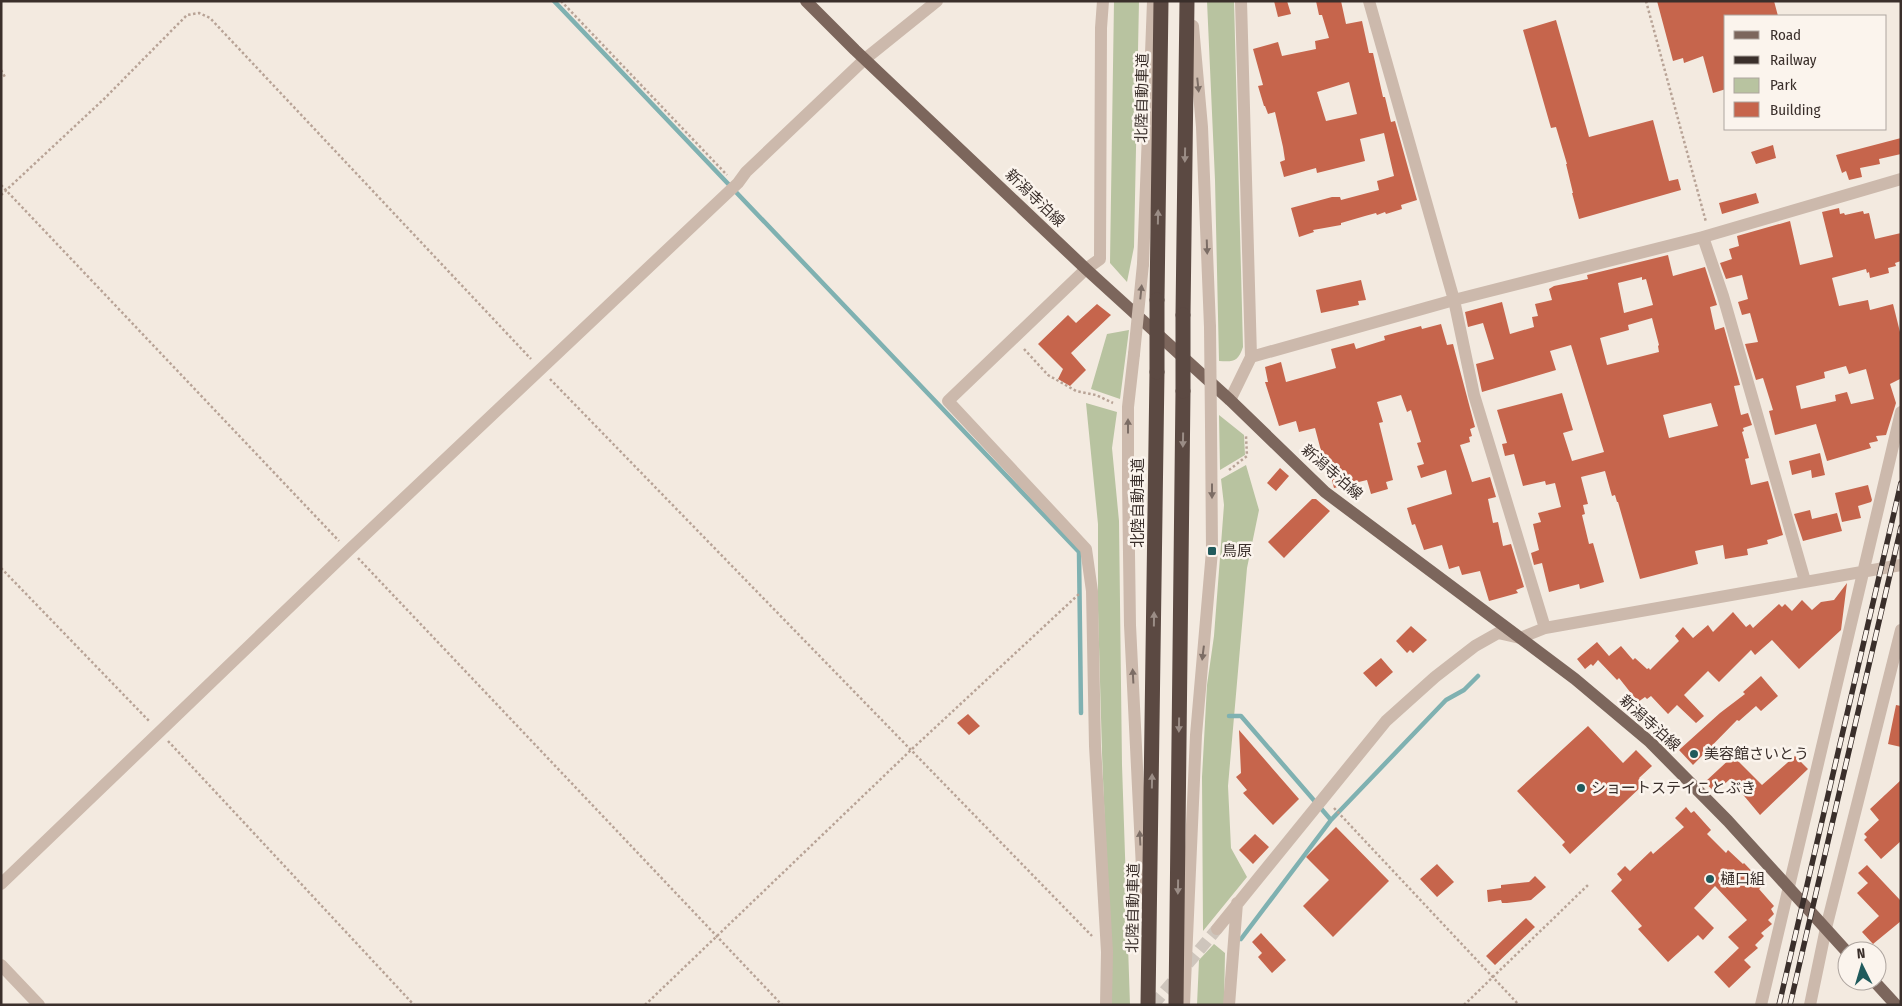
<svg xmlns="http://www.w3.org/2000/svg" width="1902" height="1006" font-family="'Fira Sans Condensed','Noto Sans JP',sans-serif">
<rect width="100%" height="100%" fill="#f3eae0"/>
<path fill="#b8c3a0" d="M1114,1H1139L1134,247L1127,282L1110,263Z
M1207,1H1234L1243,347C1238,362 1233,362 1219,361L1215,180Z
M1129,330L1120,399L1091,389L1107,334Z
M1086,403L1117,412L1112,448L1119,521L1122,765L1130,1005H1112L1102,753L1098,610V524Z
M1219,415L1244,435L1245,455L1220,470Z
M1246,465L1259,510L1247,568L1228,786L1231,848L1247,877L1203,931L1202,777L1207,685L1214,636L1224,505L1221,479Z
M1214,944L1225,953L1224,1005H1197L1199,960Z"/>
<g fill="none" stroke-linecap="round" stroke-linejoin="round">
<path stroke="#7fb1b1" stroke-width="4.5" d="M554,1L1079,552L1081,713
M1229,716H1241L1331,820
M1241,939L1331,820L1446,700L1464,690L1478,676"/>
</g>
<path fill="#c6654c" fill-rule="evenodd" d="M1274,1H1287L1291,14L1278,17Z
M1316,1H1341L1346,24L1362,21L1369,53H1373L1383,97H1385L1391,122L1395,121L1417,200L1401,205L1402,209L1386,214L1385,212L1377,215L1376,213L1365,216L1341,223V225L1313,230L1314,232L1299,237L1291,208L1332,197H1340L1341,200L1379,190L1377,181L1394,176L1384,133L1360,139L1365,161L1317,173L1316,168L1284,177L1280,162L1285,160L1283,147L1275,112L1268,114L1265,106H1264L1258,86L1263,85L1253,49L1278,42L1282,56L1316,49L1315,41L1329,38L1322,15H1319ZM1349,82L1357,114L1326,121L1317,92Z
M1657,1H1774L1778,16H1726V89L1713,93L1703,56L1684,63L1683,58L1673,61Z
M1556,20L1589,137L1653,120L1669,181L1678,179L1681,190L1579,219L1572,193H1573L1566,164H1567L1556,127L1551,128L1523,30Z
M1901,138V154L1879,159L1880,164L1860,168L1862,177L1849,180L1846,171L1842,173L1836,155Z
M1773,145L1776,158L1756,164L1751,152Z
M1756,193L1759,203L1722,214L1719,203Z
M1839,208L1840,214L1844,213L1845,215L1863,211L1864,214L1869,213L1875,239L1901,233V261L1895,263L1896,266L1888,268L1889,273L1870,278L1869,272L1867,273L1866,269L1832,278L1839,306L1868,300L1870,310L1893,304L1901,336V374L1900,379L1890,384L1896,403L1886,435L1876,436L1878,441L1869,443L1871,448L1827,461L1816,424L1775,435L1769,411L1773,410L1763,378L1756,380L1745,344L1758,342L1750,313L1742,315L1738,302L1748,299L1742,275L1726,279L1720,263L1732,259L1729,249L1739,246L1737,236L1790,221L1800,265L1833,257L1822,212ZM1846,366L1849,374L1866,369L1874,399L1851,404L1847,392L1835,395L1836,401L1801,409L1796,386L1825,378L1824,372Z
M1668,255L1673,276L1705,267L1717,305L1710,307L1715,330L1724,327L1740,385L1734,386L1741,415L1748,413L1752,425L1743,428L1744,431L1742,432L1749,458L1745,459L1751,485L1768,481L1783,535L1767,540L1768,544L1747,549L1748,555L1725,559L1723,545L1695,551L1698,564L1640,579L1618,502H1617L1615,495L1612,496L1605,471L1581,477L1588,504L1583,505L1585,514L1582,515L1589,544L1593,543L1604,582L1580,589L1579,584L1549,592L1542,563L1534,565L1531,553L1539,550L1533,524L1541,522L1538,513L1561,507L1555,483L1546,485L1545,481L1523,486L1514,454L1505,456L1502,444L1507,443L1497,410L1562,393L1573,430L1563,433L1572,461L1604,452L1571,345L1550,351L1556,370L1482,392L1476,364L1494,359L1483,323L1468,327L1465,312L1502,302L1510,334L1534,327L1532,317L1538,316L1535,304L1552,300L1549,289L1554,286L1588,279L1587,275ZM1642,277V280L1646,279L1653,305L1624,313L1618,283ZM1652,318L1659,345L1658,346L1659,352L1607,365L1600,338L1629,330L1628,325ZM1711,403L1718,426L1669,438L1663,415Z
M1361,280L1366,300L1358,301L1359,305L1321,313L1316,290Z
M1097,304L1111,315L1071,353L1086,370L1070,386L1058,379L1063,369L1038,344L1068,315L1076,323Z
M1441,324L1447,345L1453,344L1475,427L1470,429L1472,436L1469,437L1470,442L1460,445L1472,482L1490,477L1496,497L1488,499L1493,523L1498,522L1503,546L1511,544L1524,587L1516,590L1518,593L1489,601L1480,571L1462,575L1459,566L1449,569L1442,545L1424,550L1415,524L1412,525L1407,508L1452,494L1446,470L1421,478L1417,466L1424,464L1417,443L1421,442L1411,410L1407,412L1401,395L1377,402L1383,422L1379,423L1393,480L1386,482L1388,489L1371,494L1367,480L1334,488L1328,465L1325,466L1315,428L1299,432L1296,421L1279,426L1265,382H1268L1265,367L1281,362L1286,382L1336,368L1331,349L1354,343L1356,349L1385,340L1384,336L1421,326L1422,329Z
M1820,453L1825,475L1812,478L1811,470L1792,475L1789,461Z
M1280,468L1289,476L1276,491L1267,483Z
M1868,485L1872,500L1871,502L1858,506L1861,518L1842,522L1835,493Z
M1312,499H1316L1330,511L1284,558L1268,542Z
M1810,510L1812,519L1837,513L1842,531L1803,541L1794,514Z
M1847,583L1841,630L1799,669L1772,640L1755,655L1751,650L1719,682L1708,671L1684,695L1704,716L1696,723L1677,705L1668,714L1651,696L1647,699L1645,697L1638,702L1619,678L1617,680L1598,660L1593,666L1591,664L1585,669L1577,659L1597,642L1609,656L1621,646L1633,660L1635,658L1647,669L1649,668L1650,670L1679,641L1675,636L1683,627L1693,638L1708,625L1713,632L1733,612L1746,627L1750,624L1753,628L1779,604L1782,607L1785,604L1792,611L1802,600L1812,610L1821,602L1834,600Z
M1411,626L1427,640L1413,653L1410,650L1407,653L1396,641Z
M1381,658L1393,672L1376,687L1363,673Z
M1761,676L1778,696L1761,711L1756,706L1739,721L1737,720L1693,765L1679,750L1720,713L1745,694L1743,692Z
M1896,705L1901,706V747L1888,744Z
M968,714L980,726L969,735L957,723Z
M1588,726L1623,763L1636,750L1652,766L1639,778L1644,784L1570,854L1562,845L1565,842L1517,791Z
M1239,730L1299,799L1273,825L1243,793L1247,790L1236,777L1241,773Z
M1733,756L1762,785L1795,756L1808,769L1760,815L1730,779L1715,793L1705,782Z
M1901,780V841L1881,859L1864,840L1867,837L1864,834L1879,820L1870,809Z
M1686,807L1691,813L1694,811L1711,830L1707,834L1726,853L1728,850L1743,864L1744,863L1764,884L1759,889L1774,906L1771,909L1774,914L1768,920L1772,924L1761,933L1764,936L1755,945L1758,948L1744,960L1751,967L1729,988L1714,972L1739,948L1728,937L1747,920L1715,886L1694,908L1714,928L1703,940L1698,935L1668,962L1638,929L1642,926L1611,891L1622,880L1617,874L1625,866L1630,871L1651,851L1653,854L1684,827L1675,818Z
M1336,827L1389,881L1333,937L1303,906L1329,880L1306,857Z
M1255,834L1269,847L1253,864L1239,850Z
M1437,864L1454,882L1437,897L1420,879Z
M1867,865L1901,901V921L1873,944L1862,932L1879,916L1857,893L1868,883L1858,873Z
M1535,876L1546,887L1531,900L1507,903H1502L1501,900L1488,902L1487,890L1501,888V885L1529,882Z
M1526,918L1535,927L1495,965L1486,956Z
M1261,933L1286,960L1272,973L1258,957L1262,953L1252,942Z"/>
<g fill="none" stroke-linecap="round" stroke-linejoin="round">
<path stroke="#cec5bc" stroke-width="12" stroke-dasharray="12 6" stroke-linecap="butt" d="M1153,1005L1217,929"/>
<path stroke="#b8a396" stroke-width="2.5" stroke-dasharray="2.5 2.5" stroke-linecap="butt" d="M561,1L727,175
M1646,1L1706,222
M1,70L5,77
M1,185L339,541
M1,195L104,99L187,15L199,13L210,18L531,359
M1024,349L1048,375L1076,391L1096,395L1113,403
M550,379L1092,936
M1229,470L1247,456L1246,436
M358,558L782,1005
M1,568L150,722
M168,741L414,1005
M1334,808L1519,1005
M645,1005L911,750L1079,594
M1464,1005L1589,884"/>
<path stroke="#ccb9ac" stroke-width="12" d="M1103,1L1101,28L1100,259L1086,269L948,401L1086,549L1092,591L1095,746L1107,952L1106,1005
M1241,1L1251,357
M1369,1L1454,300L1474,395L1545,628
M1193,26L1202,127L1210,327
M1703,237L1723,296L1805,581
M1143,264L1153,1
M1134,354L1128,407V482L1130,625L1143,889
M1230,400L1251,357L1454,300L1703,237L1901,179
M1,884L349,550L738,183L746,172L865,59L937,1
M1217,929L1386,721L1435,677L1475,646L1498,633L1520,638L1545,628L1901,565
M1,965L39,1005
M1184,1005L1196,735L1212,551L1211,425
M1229,1005L1237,903
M1761,1005L1901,412
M1810,1005L1826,928L1901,630"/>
<path stroke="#7c665c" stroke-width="12" d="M806,1L855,50L1086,269L1230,400L1325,492L1575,679L1650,742L1728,821L1847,952
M1874,981L1896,1005"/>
<path stroke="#5b4942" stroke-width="15" d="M1157,300L1161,1
M1183,315L1187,1
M1148,1005L1157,372
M1176,1005L1183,391"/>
<defs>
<path id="rail" d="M1779,1005L1901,483
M1790,1005L1901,527"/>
</defs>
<use href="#rail" stroke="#3a2f2b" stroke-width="5.5"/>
<use href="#rail" stroke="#fbf4ed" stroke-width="4" stroke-dasharray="11" stroke-linecap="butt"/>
<path stroke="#ccb9ac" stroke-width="12" d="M1210,327L1211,425
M1134,354L1143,264"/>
<path stroke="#5b4942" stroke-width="15" d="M1157,372V300
M1183,391V315"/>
</g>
<defs><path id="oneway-solid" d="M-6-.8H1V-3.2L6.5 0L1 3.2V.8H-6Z" transform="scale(1.25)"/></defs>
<g fill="#7c6d65">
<use href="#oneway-solid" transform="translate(1198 85) rotate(84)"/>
<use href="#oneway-solid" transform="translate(1207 247) rotate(88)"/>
<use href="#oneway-solid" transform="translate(1141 292) rotate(-84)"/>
<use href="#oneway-solid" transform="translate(1128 426) rotate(-90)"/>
<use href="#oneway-solid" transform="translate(1212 491) rotate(90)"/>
<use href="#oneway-solid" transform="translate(1203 653) rotate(97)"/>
<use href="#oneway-solid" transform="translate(1133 676) rotate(-93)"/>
<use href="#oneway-solid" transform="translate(1140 838) rotate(-93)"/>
</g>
<g fill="#9b8d86">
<use href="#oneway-solid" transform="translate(1185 155) rotate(91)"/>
<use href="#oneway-solid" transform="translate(1158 217) rotate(-89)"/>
<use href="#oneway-solid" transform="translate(1183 440) rotate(91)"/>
<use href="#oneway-solid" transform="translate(1154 619) rotate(-89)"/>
<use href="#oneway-solid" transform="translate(1179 725) rotate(91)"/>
<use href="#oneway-solid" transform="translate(1152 781) rotate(-89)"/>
<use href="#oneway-solid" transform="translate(1178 887) rotate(91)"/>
</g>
<g fill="#205a5c" stroke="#fbf4ed" stroke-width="2">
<rect x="1207" y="546" width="10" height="10" rx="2.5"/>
<circle cx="1694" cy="754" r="5"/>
<circle cx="1581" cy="788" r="5"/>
<circle cx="1710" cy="879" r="5"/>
</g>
<g text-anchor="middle" stroke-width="5" stroke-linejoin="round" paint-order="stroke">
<g font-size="15" fill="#3a2f2b" stroke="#fbf4ed">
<text transform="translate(1142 98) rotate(-89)" y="5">北陸自動車道</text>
<text transform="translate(1035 198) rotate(44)" y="5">新潟寺泊線</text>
<text transform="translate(1332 472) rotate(41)" y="5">新潟寺泊線</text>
<text transform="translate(1138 503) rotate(-90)" y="5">北陸自動車道</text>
<text transform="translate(1650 723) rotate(42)" y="5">新潟寺泊線</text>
<text transform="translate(1133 908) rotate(-89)" y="5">北陸自動車道</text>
</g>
<g font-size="15" fill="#3a2f2b" stroke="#fbf4ed" text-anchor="start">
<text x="1222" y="556">鳥原</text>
<text x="1704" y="759">美容館さいとう</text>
<text x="1591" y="793">ショートステイことぶき</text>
<text x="1720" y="884">樋口組</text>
</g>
</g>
<rect width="1902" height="1006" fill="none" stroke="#3a2f2b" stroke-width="5"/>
<rect x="1724" y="15" width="162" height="115" fill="#fbf4ed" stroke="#aea59f"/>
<rect x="1734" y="31" width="25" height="8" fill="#7c665c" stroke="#aea59f"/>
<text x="1770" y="40" font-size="15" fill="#3a2f2b">Road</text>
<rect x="1734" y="56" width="25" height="8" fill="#3a2f2b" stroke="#aea59f"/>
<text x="1770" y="65" font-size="15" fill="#3a2f2b">Railway</text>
<rect x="1734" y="78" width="25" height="15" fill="#b8c3a0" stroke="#aea59f"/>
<text x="1770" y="90" font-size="15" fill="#3a2f2b">Park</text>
<rect x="1734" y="102" width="25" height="15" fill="#c6654c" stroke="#aea59f"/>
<text x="1770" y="115" font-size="15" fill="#3a2f2b">Building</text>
<g transform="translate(1862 966) rotate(355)"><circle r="24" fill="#fbf4ed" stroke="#aea59f"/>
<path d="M0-4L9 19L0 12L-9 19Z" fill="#205a5c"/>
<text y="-8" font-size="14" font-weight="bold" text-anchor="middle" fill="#3a2f2b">N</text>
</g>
</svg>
